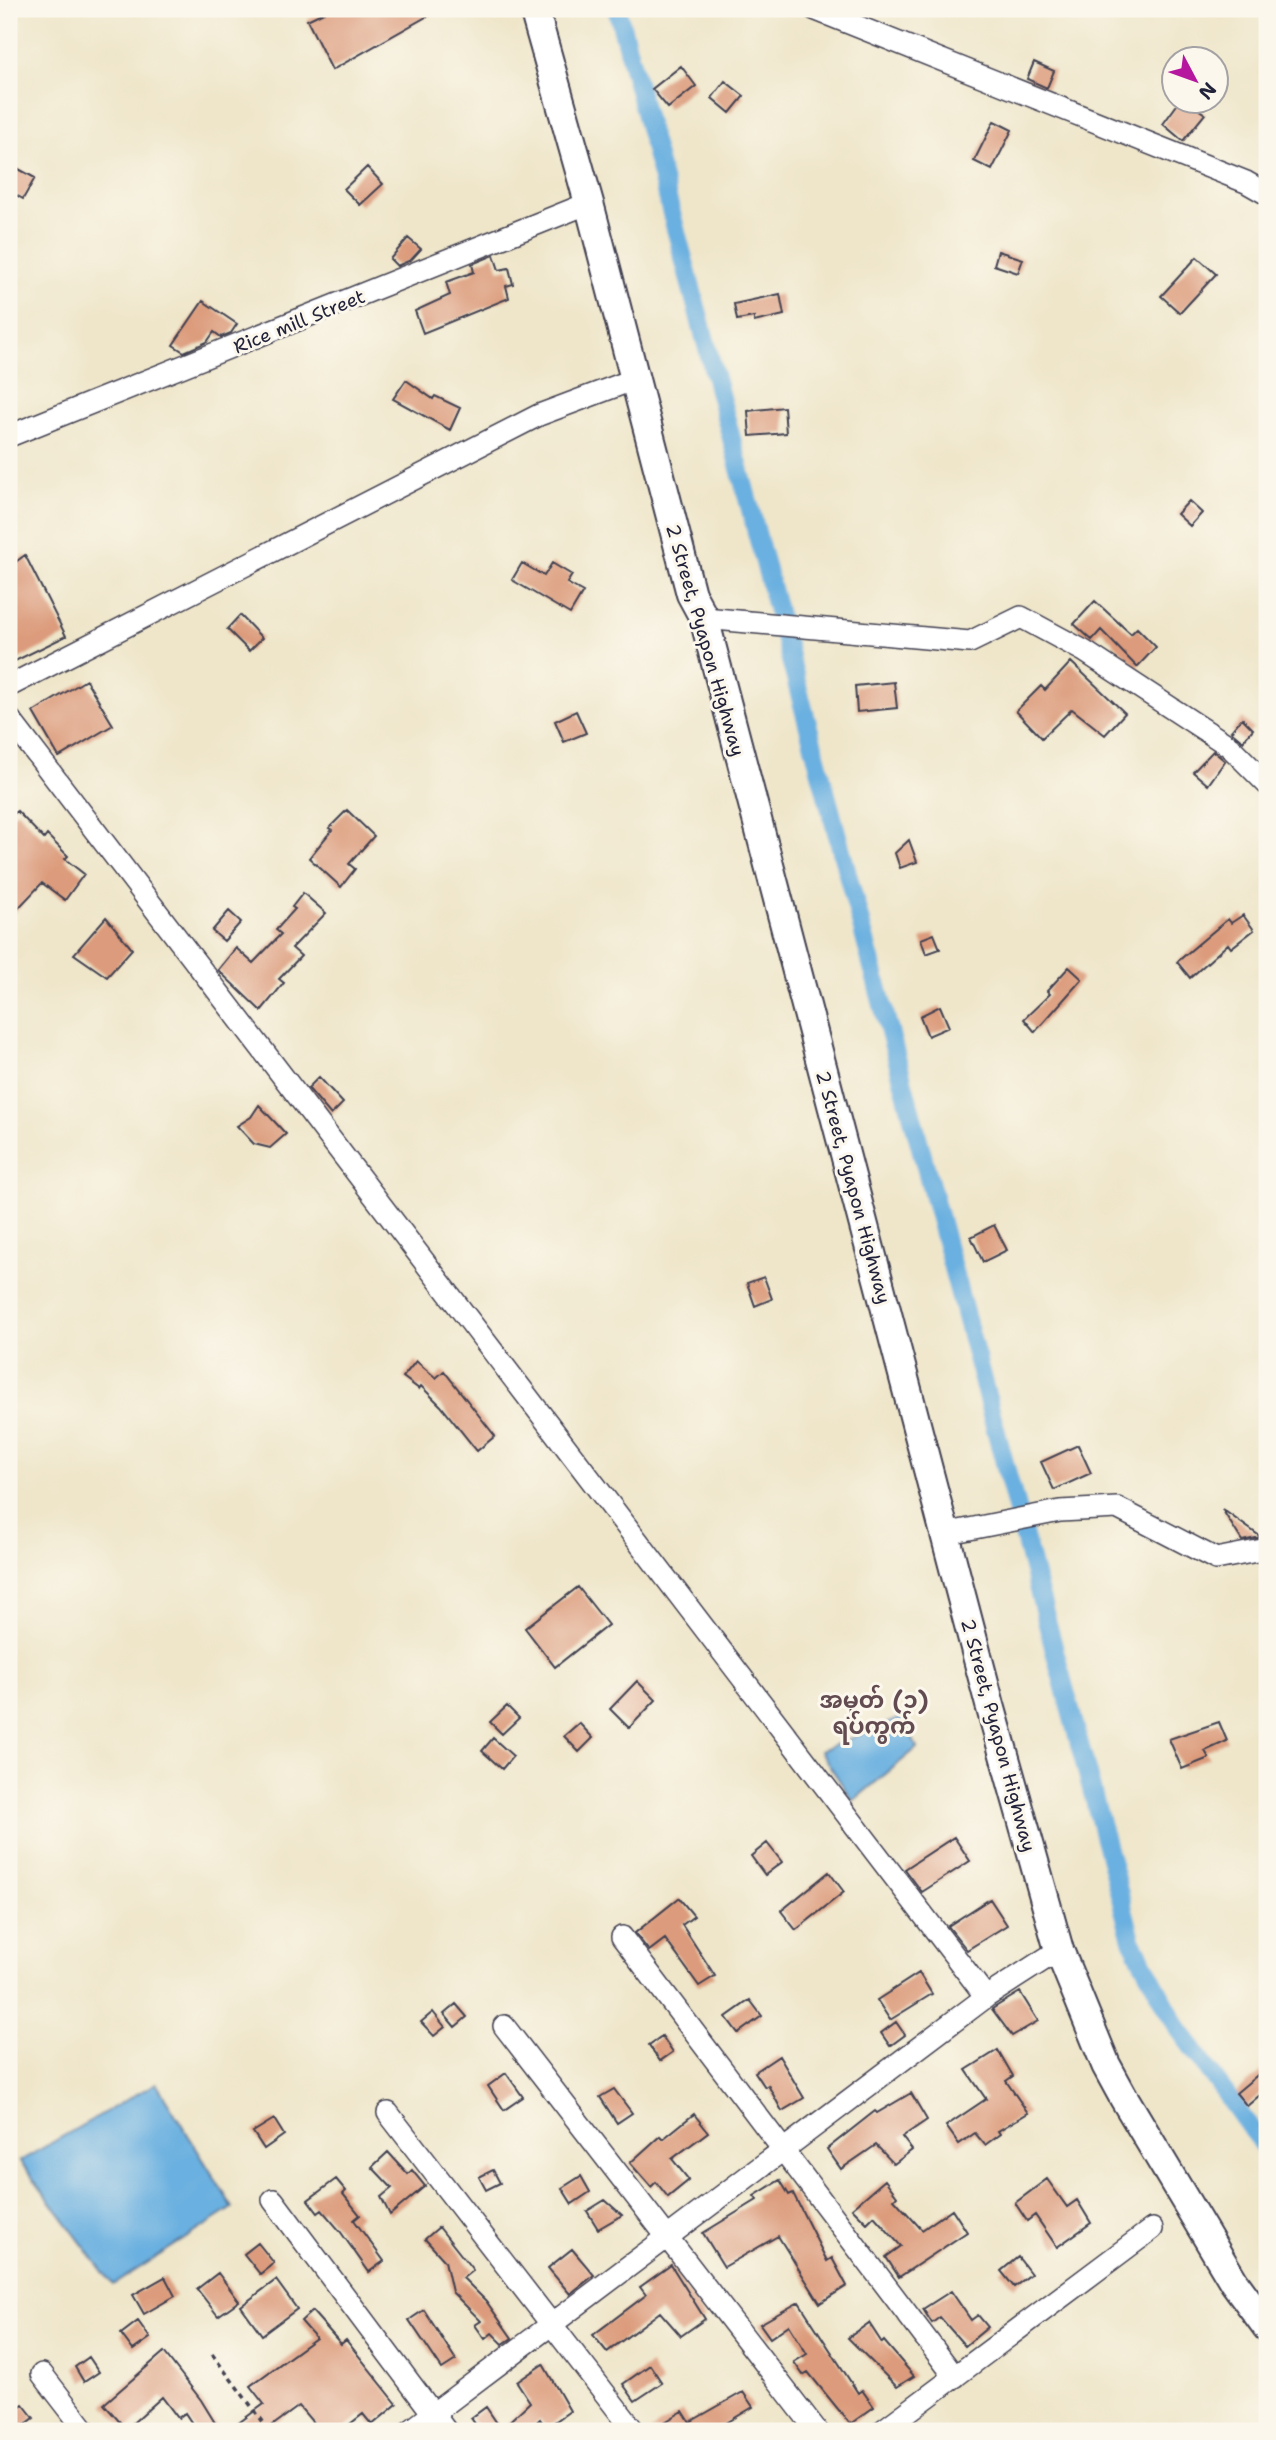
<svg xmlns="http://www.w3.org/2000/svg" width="1276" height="2440" font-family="'Shantell Sans','Noto Sans Myanmar',sans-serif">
<rect width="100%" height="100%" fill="#fbf7ec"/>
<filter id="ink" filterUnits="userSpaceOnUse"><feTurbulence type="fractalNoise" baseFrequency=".0143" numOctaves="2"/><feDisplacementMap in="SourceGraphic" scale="14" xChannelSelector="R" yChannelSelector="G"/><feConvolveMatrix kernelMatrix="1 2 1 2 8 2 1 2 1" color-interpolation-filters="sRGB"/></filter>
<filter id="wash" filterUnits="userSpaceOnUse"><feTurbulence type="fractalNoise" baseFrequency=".00686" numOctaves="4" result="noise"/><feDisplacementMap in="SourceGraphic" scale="28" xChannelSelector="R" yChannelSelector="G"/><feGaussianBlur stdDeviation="1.57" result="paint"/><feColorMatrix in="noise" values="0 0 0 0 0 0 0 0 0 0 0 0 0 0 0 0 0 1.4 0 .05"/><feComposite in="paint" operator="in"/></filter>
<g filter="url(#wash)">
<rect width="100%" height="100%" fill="#efe6ca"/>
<path fill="#6ab0e0" stroke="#46698e" stroke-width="2" d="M903,1717L917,1748L853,1801L820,1751Z
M156,2083L233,2208L113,2285L20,2161Z"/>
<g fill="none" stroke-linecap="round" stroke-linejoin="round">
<path stroke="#6ab0e0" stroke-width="19" d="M617,9L1132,1941L1178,2028L1267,2151"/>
</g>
<g id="blocks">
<path fill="#dc9b7b" d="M330,9H440L332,70L307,20Z
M1034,62L1054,71L1047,88L1027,79Z
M681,66L696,86L668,108L652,89Z
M725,81L744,96L730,113L712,98Z
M1179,102H1188L1205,114L1183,141L1163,124Z
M994,121L1012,130L992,170L974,161Z
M15,167L35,178L23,199L9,191V179Z
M367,167L383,184L360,205L344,189Z
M408,238L421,249L411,260L397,266L390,259Z
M998,251L1023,259L1018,273L994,265Z
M494,255L499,270L509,268L513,284L506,286L509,298L423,333L415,311L450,295L446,282L474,272L472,264Z
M1197,257L1216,274L1180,313L1161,296Z
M780,294L784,315L754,322V317L737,320L734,304Z
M203,301L237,324L231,333L221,337L214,332L207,342L184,352L173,345Z
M406,380L433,399L435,396L460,408L450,430L393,399Z
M784,407L786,433L750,436L748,411Z
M1189,501L1202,513L1190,526L1177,514Z
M25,555L66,636L9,664V567Z
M522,563L544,576L552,563L572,575L567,583L583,592L570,614L512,580Z
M1095,601L1131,634L1137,628L1156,647L1137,667L1101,630L1092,640L1074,624Z
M240,615L262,638L249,651L227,629Z
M1071,662L1125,713L1105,735L1072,709L1042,738L1016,711L1041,686L1045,690Z
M86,680L113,725L59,757L33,712Z
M894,682L897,708L857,712L855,686Z
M576,711L586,733L564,742L555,721Z
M1242,718L1253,729L1243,741L1231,731Z
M1213,751L1225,761L1208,785L1193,772Z
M347,810L374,836L349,864L355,869L341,887L309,858L332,830L329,828Z
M17,811L44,839L47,835L68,856L65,859L84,874L65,900L42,883L9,918V818Z
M909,840L917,862L900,868L895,853Z
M303,893L326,913L292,948L301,956L279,979L284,983L261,1011L218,970L236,948L253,963L281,934L276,930L295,909L292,907Z
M229,911L241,922L224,941L212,931Z
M1243,915L1254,930L1231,948L1228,944L1190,978L1177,962L1228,919L1231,923Z
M106,917L132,949L107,977L74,954Z
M934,934L940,949L926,954L921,939Z
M1069,967L1082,979L1035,1032L1024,1019L1050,994L1047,991Z
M940,1006L949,1027L928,1036L920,1016Z
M319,1077L343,1103L331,1115L308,1088Z
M259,1105L286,1134L270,1148L254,1144L237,1126L251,1117Z
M994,1225L1007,1250L983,1262L971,1237Z
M764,1277L772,1299L755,1306L747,1283Z
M416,1361L436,1378L444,1371L495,1436L477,1451L441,1406L421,1386L419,1389L403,1377Z
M1078,1445L1091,1473L1054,1490L1041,1462Z
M1222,1509L1261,1537L1242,1541Z
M578,1587L608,1625L555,1667L525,1628Z
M637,1681L656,1700L629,1728L610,1709Z
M507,1706L519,1718L502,1734L490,1722Z
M1219,1722L1227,1741L1205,1751L1209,1758L1182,1769L1169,1739Z
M579,1723L593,1738L579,1752L564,1736Z
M493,1738L513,1756L502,1769L482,1751Z
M954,1837L970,1861L922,1892L905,1869Z
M767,1843L782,1862L765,1875L751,1856Z
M829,1872L844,1892L796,1930L781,1911Z
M679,1898L694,1916L682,1925L715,1976L699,1986L665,1939L649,1951L635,1933Z
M990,1899L1007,1925L967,1950L948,1926Z
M919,1973L932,1994L890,2020L877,2000Z
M1020,1992L1038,2021L1012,2036L992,2009Z
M750,2000L762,2016L738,2033L726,2017Z
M456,2004L467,2017L455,2027L444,2014Z
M433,2012L445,2027L434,2036L421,2022Z
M896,2022L905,2035L890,2046L881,2033Z
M662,2036L673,2052L660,2061L649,2045Z
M998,2050L1013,2076L1006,2081L1028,2113L998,2131L1000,2134L985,2145L975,2133L959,2144L946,2126L986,2099L966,2070Z
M779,2056L804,2098L782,2111L768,2085L765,2087L755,2072Z
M1267,2067V2089L1247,2106L1236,2093Z
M506,2073L523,2097L504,2110L488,2086Z
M614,2089L632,2113L617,2123L600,2097Z
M911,2093L927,2120L902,2137L912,2150L894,2164L876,2145L841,2169L827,2149L875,2111L877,2113Z
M694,2114L708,2132L672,2159L689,2180L668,2197L656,2182L651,2187L630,2163L660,2136L663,2139Z
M274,2119L284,2135L264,2149L253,2132Z
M388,2152L408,2174L412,2170L425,2186L390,2215L381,2197L392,2188L372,2167Z
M493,2170L500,2183L486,2190L479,2177Z
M581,2176L590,2192L572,2204L562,2188Z
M336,2179L346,2191L343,2194L360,2215L354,2220L384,2261L369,2272L340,2231L322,2210L318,2213L308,2200Z
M1047,2179L1067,2207L1077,2200L1091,2223L1057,2247L1035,2215L1027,2221L1015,2203Z
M780,2180L789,2195L793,2193L827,2261L832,2258L847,2286L820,2303L778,2236L724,2267L703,2233L757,2200L754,2196Z
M885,2180L897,2196L894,2199L922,2230L952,2209L967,2232L899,2277L886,2257L901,2246L874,2216L867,2223L852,2208Z
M605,2200L622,2215L598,2229L587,2211Z
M439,2227L473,2270L463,2278L486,2301L512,2338L503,2344L492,2333L485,2339L475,2325L481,2321L452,2292L445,2261L425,2239Z
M258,2243L274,2263L260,2274L244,2254Z
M572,2249L594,2275L570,2294L548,2268Z
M1018,2257L1031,2274L1014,2287L1001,2271Z
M671,2265L705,2319L681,2336L660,2312L607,2352L593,2335L646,2295L640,2287Z
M218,2273L239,2301L218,2316L197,2289Z
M165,2277L175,2296L144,2314L133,2295Z
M276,2280L297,2309L262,2335L241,2306Z
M951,2291L971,2320L978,2315L988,2327L965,2346L940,2317L932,2323L923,2309Z
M799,2302L858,2393L862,2390L874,2407L850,2424L808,2372L803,2375L794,2362L807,2354L789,2325L770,2338L760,2324Z
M424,2310L456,2360L442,2369L409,2320Z
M312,2311L341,2344L346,2340L397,2404L372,2425L363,2414L341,2431H320L299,2406L265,2431H228L264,2404L250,2386L316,2338L301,2321Z
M138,2321L150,2338L133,2350L121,2334Z
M869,2323L882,2343L884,2341L914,2376L897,2387L848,2338Z
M164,2352L201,2400L220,2431H197L185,2413L178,2418L162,2397L126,2429L104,2404Z
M89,2357L99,2372L84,2382L75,2367Z
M543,2364L570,2411L546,2428L540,2419L527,2431H480L471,2418L486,2407L501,2429L530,2402L517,2382Z
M650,2365L662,2383L635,2401L623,2384Z
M743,2392L753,2407L713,2431H650L683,2411L690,2422Z
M23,2404L34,2418L19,2429L9,2414Z"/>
</g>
</g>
<g filter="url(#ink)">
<use href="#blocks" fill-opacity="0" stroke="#413f50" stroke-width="2"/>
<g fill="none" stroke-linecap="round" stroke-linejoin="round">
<defs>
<path id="minor" d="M814,9L1246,182L1267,194
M9,436L589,203
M704,618L970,642L1021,617L1084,651L1229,746L1267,784
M9,686L539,415L635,379
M9,718L986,1997
M944,1534L1060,1511L1117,1508L1216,1559L1267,1549
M622,1937L955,2377
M504,2026L817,2431
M388,2113L634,2431
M273,2200L446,2431
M42,2374L86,2431
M410,2431L986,1997L1059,1950
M882,2431L1152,2229"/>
<path id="major" d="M534,9L589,203L691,594L704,618L990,1705L1059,1950L1106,2065L1124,2098L1234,2282L1267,2327"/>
</defs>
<use href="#minor" stroke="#413f50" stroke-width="24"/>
<use href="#major" stroke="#413f50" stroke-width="32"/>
<path stroke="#413f50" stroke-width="3.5" stroke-dasharray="5 5" stroke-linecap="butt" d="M212,2354L270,2431"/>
<use href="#minor" stroke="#fff" stroke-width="21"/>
<use href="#major" stroke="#fff" stroke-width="28"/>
</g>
</g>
<g text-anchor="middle" stroke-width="6" stroke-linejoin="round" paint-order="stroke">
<g font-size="19" fill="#22223b" stroke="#fbf7ec">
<text transform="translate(299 321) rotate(-22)" y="7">Rice mill Street</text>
<text transform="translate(706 640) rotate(74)" y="7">2 Street, Pyapon Highway</text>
<text transform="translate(854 1187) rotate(75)" y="7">2 Street, Pyapon Highway</text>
<text transform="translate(999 1735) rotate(75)" y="7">2 Street, Pyapon Highway</text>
</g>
<g font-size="23" font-weight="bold" fill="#634c51" stroke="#fbf7ec">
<text x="874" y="1708">အမှတ် (၁)<tspan x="874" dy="26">ရပ်ကွက်</tspan></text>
</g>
</g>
<rect width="1276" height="2440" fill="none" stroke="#fbf7ec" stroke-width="35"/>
<g transform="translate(1195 80) rotate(131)"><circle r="33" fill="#fbf7ec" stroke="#a4a2a5" stroke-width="2"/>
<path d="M0-5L12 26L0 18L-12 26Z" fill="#b5179e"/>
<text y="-10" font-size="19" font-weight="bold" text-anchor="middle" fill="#22223b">N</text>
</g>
</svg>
